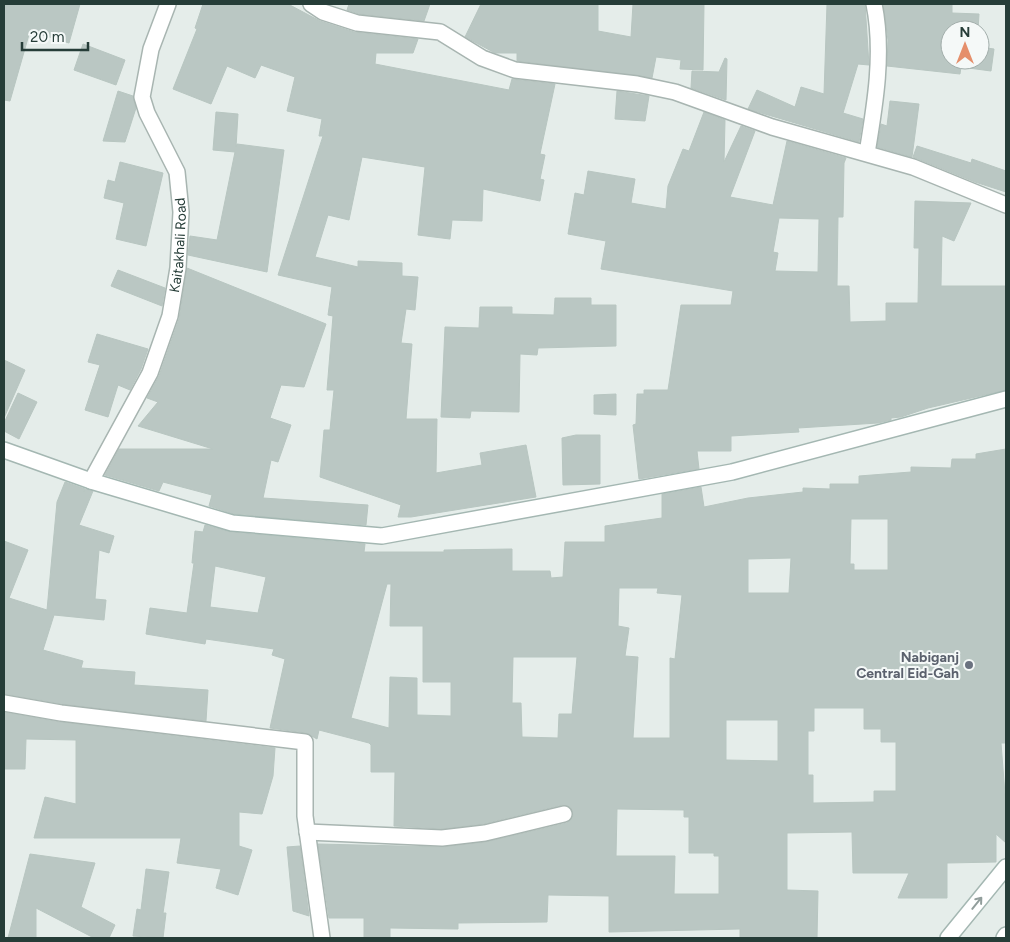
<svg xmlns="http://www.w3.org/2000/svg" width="1010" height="942" font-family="Figtree,sans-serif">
<rect width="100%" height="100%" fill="#e5edea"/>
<path fill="#bac7c3" stroke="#b8c6c1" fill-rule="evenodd" d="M4,4H80L69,43L30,31L10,101L4,100Z
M203,4H288L320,21L354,32L418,39L413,53H376L375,64L509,90L512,79L555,84L540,154L545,155L540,179L544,180L540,201L483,189L482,221L452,220L450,239L418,235L425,167L362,157L349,220L328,215L315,257L358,267V261L402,263V276L418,277L415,310L406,309L401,343L412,344L406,419H437L436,473L482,465L480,453L526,445L536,497L411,517H398L401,505L320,477L324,430H330L334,390H327L333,316L328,315L332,287L278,275L323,136H319L322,119L287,111L295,77L261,65L255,78L227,66L211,104L173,89L197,29L195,28Z
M349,4H430L424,21L359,14L347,10Z
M481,4H598V31L631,37L633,4H704L703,70L680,69L681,60L656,57L652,78L517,61V53H495L465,37Z
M827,4H865L869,65L858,64L843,113L863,119L859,142L748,109L757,90L795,107L801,87L824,94Z
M883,4H952V13L979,14L978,30H950V60H980V47L994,49L991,71L961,67L960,74L887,66L888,40Z
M83,44L125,60L116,85L74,70Z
M725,58L727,59L726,100L691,88L692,71L719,72Z
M118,91L133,96L136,108L125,142L103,141Z
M617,91L649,96L645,121L615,119Z
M890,101L919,104L912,157L877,147L881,124L887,126Z
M216,112L238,114L236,147L237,144L284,150L267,272L188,255L190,236L217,240L235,152L213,150Z
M704,112L725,120L724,162L741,126L755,131L730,197L773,205L787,141L846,158L844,163L843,217H838L837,286H849L850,322L886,321V303H918L919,248H914L915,201L971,203L954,241L942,236L941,286H1006V390L928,408L901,417L891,418V420L878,423L798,428L799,432L731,436V451H697L699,469L639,479L633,425L636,424L637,394H644V390H668L681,305H731L733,291L601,269L606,241L568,234L575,193L584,195L588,171L635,179L631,203L666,209L668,186L683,149L689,151ZM779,218L819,219L818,272L775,271L778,253L773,252Z
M917,146L971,163L972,159L1006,171V192L975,182L913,157Z
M120,162L163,173L146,246L116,239L124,203L104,198L108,180L115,182Z
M187,268L326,324L304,387L281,385L270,418L291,425L278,462L271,460L263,498L368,505L366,525L234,514L209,506L212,495L163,482L159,491L105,475L119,449H213L138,426L158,402L147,398L159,376L179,319Z
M118,270L165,288L162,306L111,286Z
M555,298H591V305H616V346L538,348L537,355L520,354L519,412L471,411L470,418L441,417L445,327L479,328L480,307H512V314L554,315Z
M97,334L148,349L141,369L130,390L118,385L108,417L85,410L100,365L88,362Z
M4,360L25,370L4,418Z
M18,393L37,402L19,439L4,431V423Z
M616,394V415L594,414V395Z
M576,435H600V484L563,485L562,438Z
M1006,449V743H1001L1006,807V843L996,834V862L947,863V898H898L909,873H853L852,832L787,833V890L818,891L817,938H740V929L609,932V896L548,895L547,922L458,923V929L390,928V938H364V918H329L318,844L442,847L486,842L567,823L573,816L571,808L562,805L483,824L442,829L394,826L395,772H371V745L369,743L319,730L317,739L306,733L270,728L285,659L272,655L274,649L206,639L205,644L146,634L150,608L187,613L194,563H192L195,531L203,532L205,525L231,532L365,544L364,552H444V550L512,549V571H550L551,578L563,577L565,542H605V526L662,518V494L701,487L704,507L748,498L803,492V488L830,489V484H859V476L911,472V467L951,468L952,459H976V454ZM851,519H888V570H854V564H850ZM791,558L789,593H748V559ZM215,566L266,577L258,613L210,607ZM387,584H391L390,626H423V682H451V716L417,715V678L390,677L389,728L351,718ZM619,588H658L657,593L682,595L675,659L670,658V738H633L638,657L625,656L629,628L618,626ZM513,657H577L572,714H559L558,738L522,737L521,703H512ZM814,708H864V729H881V742H896V791H874V802L813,803V775H808V731H814ZM726,720H778V761L726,760ZM617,809L684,810V817H689V853H714V856H719V894H674L675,856H616Z
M65,482L85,489L84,492L86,489L93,491L79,525L114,536L109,553L99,550L95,599L106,600L104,620L54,615L43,650L83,661L81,668L135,672L134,685L208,690L206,721L62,704L4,694V541L28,550L9,598L47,610L57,502Z
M4,712L60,722L275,748L273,776L262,814L239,812V846L252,850L238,895L216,888L221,869L177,863L181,838H34L45,797L76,804V740L26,739L25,769H4Z
M300,846L309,916L293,911L287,847Z
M30,854L95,863L81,907L115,925L109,938H94L36,908V938H8Z
M146,869L169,872L163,913H166L163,938L133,936L137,909L141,910Z"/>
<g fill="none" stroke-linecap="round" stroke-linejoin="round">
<defs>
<g id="minor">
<path d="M311,4L323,12L357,23L440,32L482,58L515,70L637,84L675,92L772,127L913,167L1006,205"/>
<path d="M867,153C875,105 884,52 874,4"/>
<path id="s1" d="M91,481L150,373L170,316L178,268L181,212L177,172L147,113L142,97L151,49L168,4"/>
<path d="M4,703L61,713L305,742V816L322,938"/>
<path d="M307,832L442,838L485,833L564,814"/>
</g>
<path id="secondary" d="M4,450L91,481L232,523L382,536L732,472L1006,399
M948,938L1006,867
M1004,938L1006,935"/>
</defs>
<use href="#minor" stroke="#a8b5b1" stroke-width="18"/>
<use href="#secondary" stroke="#a4b7b2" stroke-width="18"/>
<use href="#minor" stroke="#fff" stroke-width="15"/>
<use href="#secondary" stroke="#fff" stroke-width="15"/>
</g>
<defs><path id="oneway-shaft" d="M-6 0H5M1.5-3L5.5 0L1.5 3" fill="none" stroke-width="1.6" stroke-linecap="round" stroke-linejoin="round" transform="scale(1.25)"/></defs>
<use stroke="#929e9c" href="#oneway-shaft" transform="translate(977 903) rotate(-51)"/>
<circle fill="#6b7280" stroke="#f5f9f8" stroke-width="2" cx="969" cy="665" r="5"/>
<g text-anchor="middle" stroke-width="4" stroke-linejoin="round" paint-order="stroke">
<g font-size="14" fill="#263d38" stroke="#f5f9f8">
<text dy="5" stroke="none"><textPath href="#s1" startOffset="255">Kaitakhali Road</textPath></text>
</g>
<g font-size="14" font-weight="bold" fill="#5b616d" stroke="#f5f9f8" text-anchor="end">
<text x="959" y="662">Nabiganj<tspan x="959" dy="16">Central Eid-Gah</tspan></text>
</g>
</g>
<rect width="1010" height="942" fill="none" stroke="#263d38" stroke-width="10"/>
<g transform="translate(965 45)"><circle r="24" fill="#f5f9f8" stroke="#a2aeab"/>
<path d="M0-4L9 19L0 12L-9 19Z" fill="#e58f6b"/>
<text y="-8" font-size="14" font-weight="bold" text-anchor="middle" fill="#263d38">N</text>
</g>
<path d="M22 42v8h66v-8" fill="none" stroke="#263d38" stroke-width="2.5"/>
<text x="30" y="42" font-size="15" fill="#263d38" stroke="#f5f9f8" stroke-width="4" paint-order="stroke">20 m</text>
</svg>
